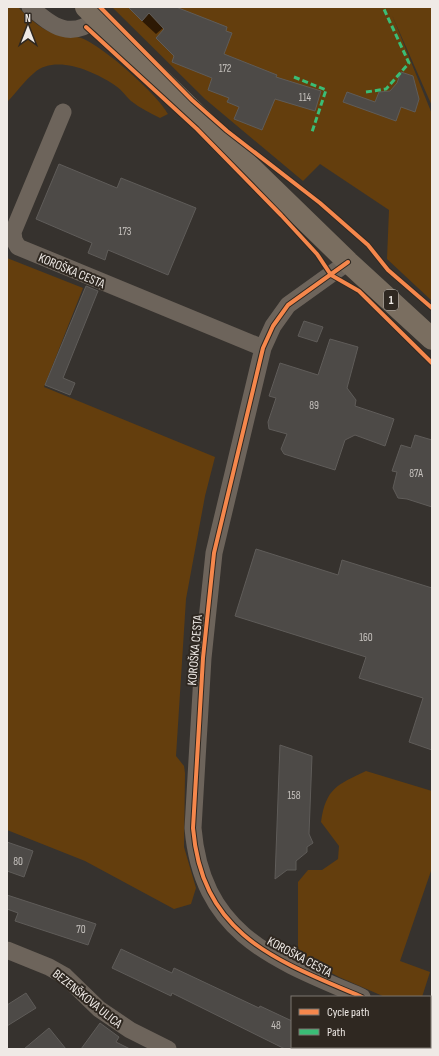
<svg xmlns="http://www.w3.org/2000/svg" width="439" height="1056" font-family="'Sofia Sans Condensed',sans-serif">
<rect width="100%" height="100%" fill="#36322e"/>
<path fill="#643e0d" d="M7,7H18C30,20 45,33 63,36C69,37 76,36 81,38C102,45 158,95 168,114L160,118C150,113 140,108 131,101C125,95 120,88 113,84C93,71 55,54 34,73C25,80 16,93 7,102Z
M112,7H432V106L392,15L432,114V301L387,259L389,210L320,164L303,181L205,99Z
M7,258L83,288L44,387L215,457L205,496L186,599L176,756L184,766L185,773L184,847L196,888L191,904L174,909L85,861L7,830Z
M366,771L432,791V868L400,961L430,972L422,997H385L339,977L298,955V882L308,870H322L338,859L339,846L321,822C326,788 337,785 366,771Z"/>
<path fill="#2d1904" d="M149,13L163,28L156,34L142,21Z"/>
<path fill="#4d4a47" stroke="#5f5c59" d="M128,7H176L227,27L226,31L232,33L224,54L277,75L276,77L321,91L315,111L275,99L262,130L234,119L239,107L227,102L229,98L208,90L212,78L172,62L174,56L156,38L164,29L149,13L142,21Z
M401,72L413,76L419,99L415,112L401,107L396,121L343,102L347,92L375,102L379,92L390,91L397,83Z
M59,164L117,188L121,178L196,208L168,275L108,250L105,260L88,253L92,243L36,219Z
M86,286L98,291L63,378L75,383L70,395L45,385Z
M304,321L323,327L317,342L298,336Z
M330,339L358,347L347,388L356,400L355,406L394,419L385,446L355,435L345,440L335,470L284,454L281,449L287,434L269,429L268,422L276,398L269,396L280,363L318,375Z
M415,435L432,440V507L407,499L398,498L393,488L397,472L392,471L401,445L411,448Z
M256,549L338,575L342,560L432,588V750L409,742L423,698L359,678L366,657L235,616Z
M280,745L312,756L309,834L313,843L307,847V852L296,861V870H287L275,879Z
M7,842L33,851L24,877L7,871Z
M7,895L96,924L88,945L15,921L18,913L7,909Z
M121,949L172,973L174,968L259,1008L260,1006L292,1021V1049H285L172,993L171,996L112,968Z
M26,993L36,1008L7,1026V1005Z
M100,1023L119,1037L116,1042L130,1049H81Z
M49,1028L66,1049H24Z"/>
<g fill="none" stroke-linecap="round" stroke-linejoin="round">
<path stroke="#6d645b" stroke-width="17" d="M30,7C53,26 69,40 97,19
M63,112L13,232L14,240L18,247L263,348
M348,262L288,305L273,326L263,348L214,553L203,658L193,828C202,935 275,960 362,997
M7,950L49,967L65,976L99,1009L130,1030L168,1049
M430,1026L432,1027"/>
<path stroke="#7a6e60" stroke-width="22" d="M86,7L348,262L432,339"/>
<path stroke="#3abd76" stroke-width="3" stroke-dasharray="6 3" stroke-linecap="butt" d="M294,77L326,90L312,132
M366,92L386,89L409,63L383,7"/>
<defs>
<path id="cycleway" d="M100,7L192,100L227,131L320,203L368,245L388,270L432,308
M86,27L197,129L281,215L317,254L331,275L359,291L432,363
M348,262L288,305L273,326L263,348L214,553L203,658L193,828C202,935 275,960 362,997"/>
</defs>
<use href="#cycleway" stroke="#2f2821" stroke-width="6"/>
<use href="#cycleway" stroke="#f5874c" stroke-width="4"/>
</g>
<g text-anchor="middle" stroke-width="4" stroke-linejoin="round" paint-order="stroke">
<g font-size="11" fill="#c6c2be">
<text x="225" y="72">172</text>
<text x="305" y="101">114</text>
<text x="125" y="235">173</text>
<text x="314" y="409">89</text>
<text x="416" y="477">87A</text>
<text x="366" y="641">160</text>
<text x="294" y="799">158</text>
<text x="18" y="865">80</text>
<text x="81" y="933">70</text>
<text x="276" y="1029">48</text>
</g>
<rect fill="#2f2821" stroke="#b5b0ab" stroke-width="1" x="384" y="290" width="14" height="20" rx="3"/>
<g font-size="12" font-weight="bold" fill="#efeae6">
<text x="391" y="304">1</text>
</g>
<g font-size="13" fill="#efeae6" stroke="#2f2821">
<text transform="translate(72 270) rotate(23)" y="5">KOROŠKA CESTA</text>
<text transform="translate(194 650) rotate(-85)" y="5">KOROŠKA CESTA</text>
<text transform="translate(300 956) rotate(28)" y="5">KOROŠKA CESTA</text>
<text transform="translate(88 998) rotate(39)" y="5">BEZENŠKOVA ULICA</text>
</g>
</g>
<rect width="439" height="1056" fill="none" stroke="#efeae6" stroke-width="16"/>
<rect x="291" y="996" width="140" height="52" fill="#2f2821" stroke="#7c7670"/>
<rect x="299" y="1009" width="20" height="6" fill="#f5874c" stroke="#7c7670"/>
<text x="327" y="1016" font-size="12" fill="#efeae6">Cycle path</text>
<rect x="299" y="1029" width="20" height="6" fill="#3abd76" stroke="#7c7670"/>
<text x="327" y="1036" font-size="12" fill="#efeae6">Path</text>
<g transform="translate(28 28)" stroke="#2f2821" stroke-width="3" paint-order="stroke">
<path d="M0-3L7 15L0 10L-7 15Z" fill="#efeae6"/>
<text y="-6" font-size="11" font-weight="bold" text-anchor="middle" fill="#efeae6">N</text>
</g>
</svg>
